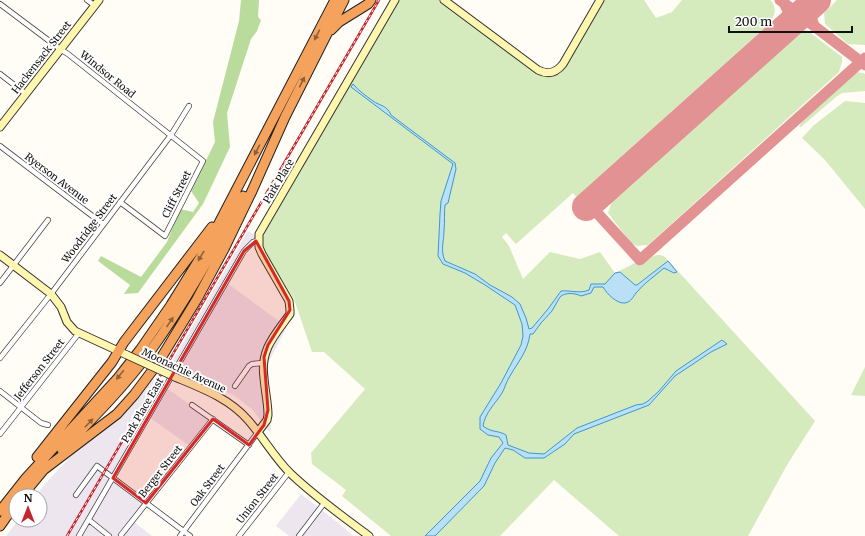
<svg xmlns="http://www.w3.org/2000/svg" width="865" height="536" font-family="Merriweather,serif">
<rect width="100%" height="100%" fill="#fffdf5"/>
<path fill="#eee6ef" d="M248,231L256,236L227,283L287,327L268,363L271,430L269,432L253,410L235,396L170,365Z
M155,378L167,384L165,387L212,420L191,447L149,417L113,477L147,503L133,521L152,536H6L18,520H40V496H36L44,485L72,455Z
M301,494L347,530L353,536H289L276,526Z"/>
<path fill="#d5ebbd" d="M395,0H447L543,76L560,74L602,0H644L656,18L672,12L682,0H770C778,7 775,17 768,25L576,197L573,193L516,244L506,233L502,237L509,246L523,279L550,252L580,259L600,252L615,273L635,263L641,266C649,260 655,251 665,257L815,421L787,465L748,536H619L554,480L500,536H391L342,496L346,490L312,464L311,453L365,389L324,352H312L294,299L258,241Z
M837,0H865V45L848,44L825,24L824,13Z
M805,30L808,31L842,57V62L839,72L648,245L637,246L631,243L608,213L612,201L801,32Z
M857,72L863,73L865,74V91L842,93L836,97L801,127H799L802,121L855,73Z
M845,101L865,103V209L825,160L802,138L814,125Z
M865,367V396L851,395Z"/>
<path fill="#b9dc9c" d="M241,0H259L258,17L261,20L257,31L251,39L227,113L230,147L203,204L138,293L124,294L130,285L98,261L101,256L141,277L167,242L180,209L193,212L199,203L191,191L215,142L213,122L239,21Z"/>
<path fill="#b9e0f7" stroke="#3f96cf" d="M353,84C359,91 366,96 373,101C380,106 387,105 391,115L455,163L456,169L448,203L445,205C444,213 445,222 444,230C444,243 440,249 445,261L475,274L490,285L512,297L520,304L526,318L529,329L532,328L548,309L561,291C570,290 580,294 589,290L591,284H605L615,273L620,272L635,285H637L668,261L677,272L674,273L664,268C655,276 644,283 636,293C633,297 631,302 625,303C617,304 607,294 603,287H594L591,293L581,296C575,293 565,292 560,297L552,311L541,323L533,334H530C528,351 518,362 510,376C506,382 505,388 502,393C495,404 485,413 483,426C492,433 498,430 506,435L508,445L529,453L544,454L577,428L636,405L643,404L648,401L659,391L676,371L722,340L727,344L711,352L675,376L649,405L574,434L565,444L544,458H525L513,450L505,448L495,463L484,486L435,536H425L480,481L491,458L503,443L499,437L488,435L480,429V417L501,383L521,345L523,336L522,324L515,305L485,285L465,273L443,264L438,256L440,214L441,201L453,164L351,87Z"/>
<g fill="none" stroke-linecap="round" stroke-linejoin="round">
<path stroke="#e29292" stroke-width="11" d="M780,0L865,65
M785,5C790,12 790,20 786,28
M815,27C809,18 811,10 816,2
M589,204L640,260L865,58"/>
<path stroke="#e29292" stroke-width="28" d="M586,207L817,0"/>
<defs>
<path id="street" d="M87,0L94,5
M0,4L60,49L68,54L203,161L165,236L120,202
M0,74L26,94
M0,146L103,224
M0,283L48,220
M0,358L51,294L171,135L189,106
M235,386L249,366L252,364L263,363
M0,391L41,423L48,425
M192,405L249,445
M0,434L79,333
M76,495L97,466L190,536
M89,520L109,536
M121,535L213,419
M79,536L244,251L253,242L258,241
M180,536L258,432
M239,536L289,472
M299,536L325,502"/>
<path id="secondary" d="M444,0L538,70C548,75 556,73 563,64L600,0
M0,127L99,0
M0,255L51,294L61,307L67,322L75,331L127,355
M175,377C201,388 229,398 248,420C263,437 274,457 290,473C314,496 342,516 369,536
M258,432L267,420L268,415C268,403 265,391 264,378C260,350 274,336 290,314V310L289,301L262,254L259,247V234L395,0"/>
<path id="highway" d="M331,30L339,22L368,4L371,0
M62,450C92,419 123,388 149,353C185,303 214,250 243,196
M37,457L112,362L124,342L212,227
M42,471L117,414L134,395L158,363L197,299L224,249L252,191L285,117L344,0
M22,496L46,467
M0,511L26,478L118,378L140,350L171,305L205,250L335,0
M0,526L16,503"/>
</defs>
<use href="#street" stroke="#444" stroke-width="6"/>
<use href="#secondary" stroke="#333" stroke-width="9"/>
<use href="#highway" stroke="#222" stroke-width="11"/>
<use href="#street" stroke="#fff" stroke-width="4.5"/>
<use href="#secondary" stroke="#fff6b0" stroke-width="7"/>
<use href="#highway" stroke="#f5a25d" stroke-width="9"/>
<defs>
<path id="rail" d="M67,536L379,0"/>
</defs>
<use href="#rail" stroke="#c4262e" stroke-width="2.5"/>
<use href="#rail" stroke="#fff" stroke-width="1" stroke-dasharray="3" stroke-linecap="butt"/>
<defs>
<path id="secondary-bridge" d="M127,355L175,377"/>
</defs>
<use href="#secondary-bridge" stroke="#333" stroke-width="9" stroke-linecap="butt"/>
<use href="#secondary-bridge" stroke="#fff6b0" stroke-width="7"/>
</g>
<defs><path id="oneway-solid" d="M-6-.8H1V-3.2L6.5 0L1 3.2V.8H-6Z"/></defs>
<g fill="#8e613b">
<use href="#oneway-solid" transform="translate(317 35) rotate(117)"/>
<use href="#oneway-solid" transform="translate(302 82) rotate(-64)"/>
<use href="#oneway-solid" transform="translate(257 150) rotate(118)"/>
<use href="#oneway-solid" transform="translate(201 256) rotate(121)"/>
<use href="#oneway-solid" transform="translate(170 322) rotate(-56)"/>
<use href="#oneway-solid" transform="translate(120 375) rotate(129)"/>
<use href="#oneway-solid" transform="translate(89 423) rotate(-46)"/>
</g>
<path fill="#d62828" fill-opacity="0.2" stroke="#d62828" stroke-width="3" stroke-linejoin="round" d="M256,241L289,301L290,310L268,345L264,357L268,410L264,425L249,445L213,419L146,503L113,478L244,251Z"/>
<g text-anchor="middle" stroke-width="4" stroke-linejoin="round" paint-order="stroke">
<g font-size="10" fill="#111" stroke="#fff">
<text transform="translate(41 57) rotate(-52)" y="4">Hackensack Street</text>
<text transform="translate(108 74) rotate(39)" y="4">Windsor Road</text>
<text transform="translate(57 178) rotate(37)" y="4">Ryerson Avenue</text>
<text transform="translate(278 181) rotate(-59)" y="4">Park Place</text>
<text transform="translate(176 194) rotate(-63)" y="4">Cliff Street</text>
<text transform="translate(89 228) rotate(-53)" y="4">Woodridge Street</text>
<text transform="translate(39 369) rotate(-52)" y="4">Jefferson Street</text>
<text transform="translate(184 370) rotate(25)" y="4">Moonachie Avenue</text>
<text transform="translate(142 410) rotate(-60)" y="4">Park Place East</text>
<text transform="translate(160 471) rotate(-52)" y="4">Berger Street</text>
<text transform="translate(207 485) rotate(-53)" y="4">Oak Street</text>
<text transform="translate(257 498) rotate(-52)" y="4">Union Street</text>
</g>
</g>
<g transform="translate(28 508)"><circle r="19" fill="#ffffff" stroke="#a0a0a0"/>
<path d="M0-3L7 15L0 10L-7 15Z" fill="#c4262e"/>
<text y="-6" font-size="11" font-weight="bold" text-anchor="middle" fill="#111111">N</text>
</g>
<path d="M729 26v6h123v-6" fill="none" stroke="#111111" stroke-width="2"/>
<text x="735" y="26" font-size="12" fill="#111111" stroke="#ffffff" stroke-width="3" paint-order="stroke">200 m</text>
</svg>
